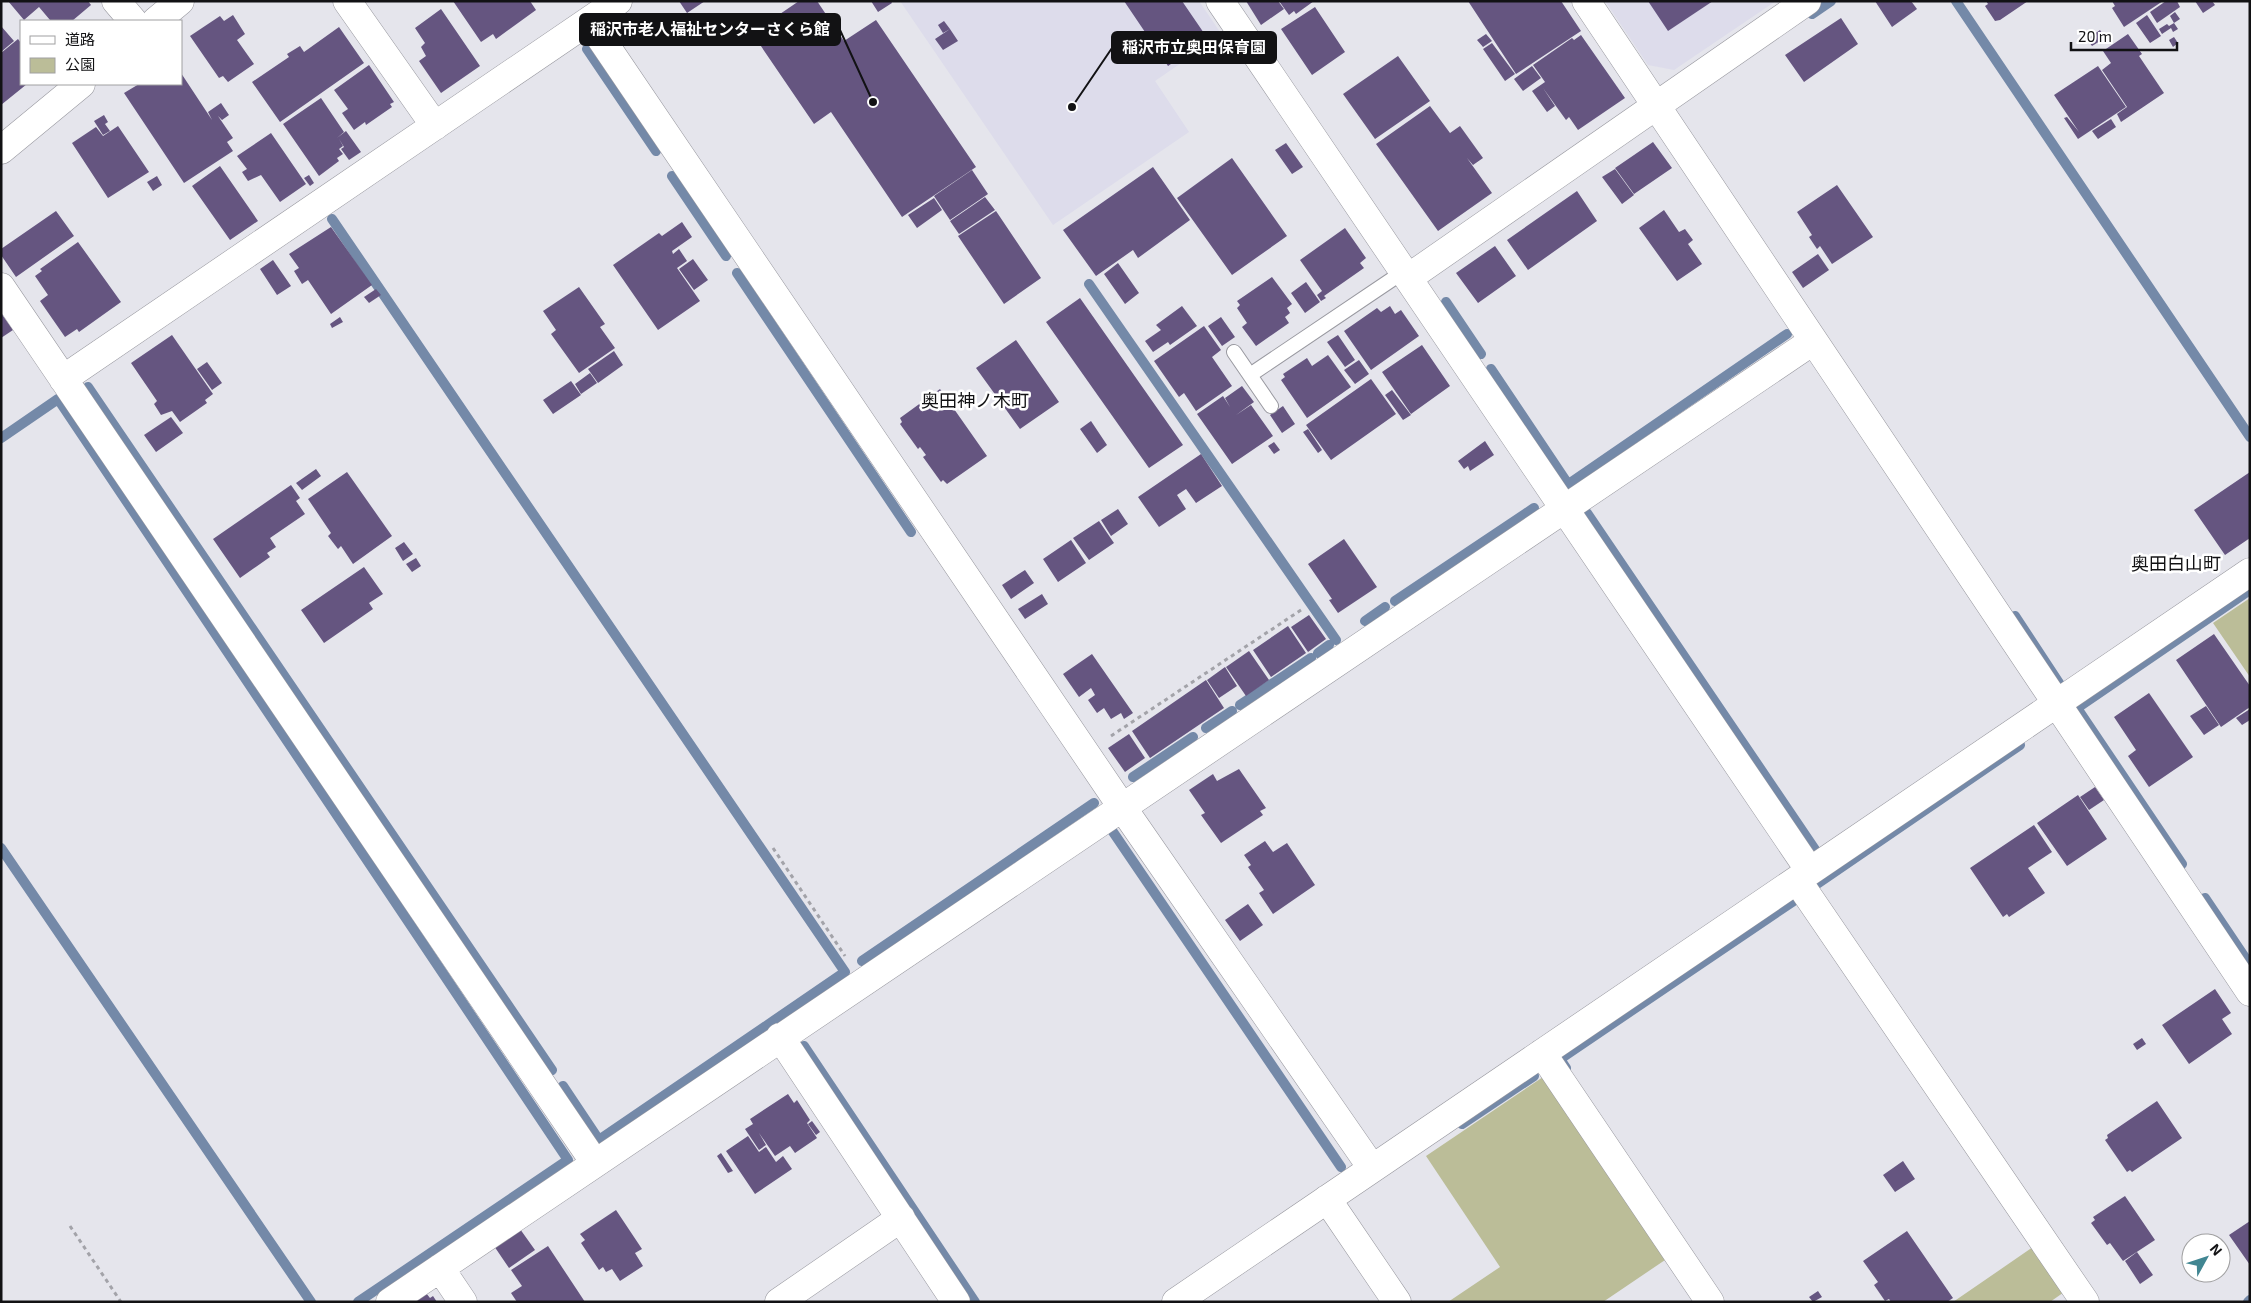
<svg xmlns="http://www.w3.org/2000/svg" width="2251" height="1303" font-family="'Exo 2','Noto Sans JP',sans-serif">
<rect width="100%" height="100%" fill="#e5e5ec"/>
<path fill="#dddceb" d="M900,1H1199L1222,35L1155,81L1189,132L1053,225Z
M1605,1H1776L1674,70L1648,65Z"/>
<path fill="#bbbd98" d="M2250,598V677L2213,623Z
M1546,1075L1668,1258L1603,1302H1448L1500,1267L1426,1156Z
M2036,1245L2067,1290L2050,1302H1953Z"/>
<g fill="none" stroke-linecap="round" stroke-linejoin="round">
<path stroke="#7489a8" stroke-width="10" d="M1956,1L2250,437
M1812,14L1831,1
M587,49L656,151
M672,176L726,256
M332,219L845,972L599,1140L563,1086
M737,273L911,532
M1089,284L1336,640
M1446,302L1481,354
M1491,369L1568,484
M88,387L552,1070
M1,438L58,399L568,1160L358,1302
M1567,485L1787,334
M1587,513L1816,851
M1395,601L1534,508
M2015,616L2059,683
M1365,621L1385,607
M1318,653L1329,645
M1240,705L1311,658
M1206,728L1232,711
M1133,777L1193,737
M1111,829L1341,1167
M1,848L311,1302
M2182,864L2077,708L2250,590
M1811,888L2020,745
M2205,898L2250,965
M862,961L1094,803
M804,1046L975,1302
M1566,1068L1560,1059L1798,898
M1462,1124L1534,1076
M2248,1302L2250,1300"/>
</g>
<path fill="#655580" d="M8,1H88L91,5L72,21H48L50,20L39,7L24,20Z
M453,1H530L536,10L496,39L493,34L481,42Z
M679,1H705L687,13Z
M799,1H817L844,41L876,20L976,167L902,217L831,112L814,124L752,33Z
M871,1H891L892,3L878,12Z
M1124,1H1182L1208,39L1168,66Z
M1246,1H1278L1284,9L1261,25Z
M1279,1H1314L1296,14L1294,11L1289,15Z
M1468,1H1561L1581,31L1516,74Z
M1648,1H1713L1668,31Z
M1875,1H1911L1917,9L1892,27Z
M1986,1H2028L2000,20L1995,21L1985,6L1988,4Z
M2112,1H2163L2124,27L2112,8L2115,6Z
M2166,1H2177L2180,7L2157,23L2150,12Z
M2195,1H2212L2215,5L2203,13Z
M1315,7L1345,52L1312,75L1281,29Z
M441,9L480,66L441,93L419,61L426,56L421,47L425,43L415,28Z
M2175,12L2180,19L2174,23L2170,16Z
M233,15L245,34L237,40L254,64L228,82L223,76L219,78L190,36L220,16L224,21Z
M2147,15L2161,36L2150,43L2136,23Z
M1841,18L1858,44L1804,82L1785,55Z
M944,21L950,29L943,33L938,25Z
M2174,23L2178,29L2173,32L2171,28L2162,34L2159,29L2167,24L2169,26Z
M1,26L14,41L1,52Z
M339,27L364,63L280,122L252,82L289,57L287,54L300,46L304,52Z
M950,29L958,41L943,50L935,39Z
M2100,30L2105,38L2092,46L2087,39Z
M1486,34L1492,41L1483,47L1477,40Z
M2128,34L2142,54L2139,56L2164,93L2121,122L2117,114L2127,107L2102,70L2111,63L2103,51Z
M1581,35L1625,98L1578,130L1569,117L1566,120L1543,88L1555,106L1547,112L1532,91L1545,82L1533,65L1572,38L1574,40Z
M2174,37L2178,43L2173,47L2169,40Z
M18,39L21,43V84H27L1,105V53Z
M1492,43L1515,74L1505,81L1483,49Z
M1398,56L1430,101L1375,139L1343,94Z
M369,65L394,102L390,104L392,107L366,125L365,122L354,130L342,113L348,109L334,90Z
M1532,66L1541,78L1523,91L1514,79Z
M2098,66L2126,107L2078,139L2064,118L2067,117L2079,132L2054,95Z
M181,73L212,120L208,112L221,103L229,115L222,120L218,116L233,138L227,142L233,151L184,183L124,93L139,84H181Z
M321,98L344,132L337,138L346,131L361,152L349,160L341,149L344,147L339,139L343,146L339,149L343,154L337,158L339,161L319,176L283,124Z
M1430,106L1450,133L1460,126L1483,158L1473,165L1467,158L1492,193L1438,231L1376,144Z
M104,115L108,122L105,124L110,131L103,135L94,121Z
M2111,119L2116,127L2098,139L2092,131Z
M118,126L149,172L108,198L72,143L96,127L103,136Z
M271,133L306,184L280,202L261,175L248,181L242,172L247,169L237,156Z
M1653,142L1672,168L1634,194L1615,168Z
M1286,143L1303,167L1292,174L1275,150Z
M1232,158L1287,236L1232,275L1177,198Z
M220,166L258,221L230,240L192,186Z
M1153,167L1190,220L1138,258L1133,250L1096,276L1063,230Z
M1615,169L1634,195L1622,204L1602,177Z
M972,170L988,194L950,220L934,196Z
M309,175L314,183L310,186L304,178Z
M157,176L162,185L153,191L147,182Z
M1837,185L1873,237L1832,264L1820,246L1817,249L1809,237L1812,235L1797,212Z
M1577,191L1597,221L1528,270L1507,240Z
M985,197L995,210L959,234L950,221Z
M934,198L942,210L917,228L908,215Z
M1664,210L1679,232L1685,229L1693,240L1688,244L1702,264L1677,281L1639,228Z
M56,211L74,236L16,277L1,255V249Z
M996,211L1041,278L1004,304L958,236Z
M682,222L692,237L672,251L673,254L679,249L687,261L677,268L700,301L658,330L613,265L659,233L662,236Z
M331,227L372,285L331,314L308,280L302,284L294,271L299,268L289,254Z
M1345,228L1366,258L1360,263L1364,268L1324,296L1326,298L1321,301L1317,295L1322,291L1300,260Z
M78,242L121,302L79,332L77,329L65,337L40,301L48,295L35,276L42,271L40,269Z
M1495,246L1516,276L1478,303L1456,273Z
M1818,254L1829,270L1803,288L1792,272Z
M693,259L708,280L694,290L679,269Z
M273,260L291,286L277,295L260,269Z
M1118,263L1139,293L1125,304L1104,274Z
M1272,277L1292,304L1287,308L1290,313L1285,317L1289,323L1256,346L1242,327L1247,323L1237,308L1240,305L1237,301Z
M1306,282L1320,302L1305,313L1291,293Z
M579,287L605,324L600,327L615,348L579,373L551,334L556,330L543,311Z
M376,289L381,295L369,303L364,297Z
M1080,298L1183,445L1149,468L1046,322Z
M1182,306L1197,326L1170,345L1168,342L1153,352L1145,341L1161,330L1156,325Z
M1390,306L1395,314L1401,310L1419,336L1371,370L1344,331L1377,308L1381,312Z
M1,313L13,330L1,338Z
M340,317L343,322L332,328L330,324Z
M1221,317L1235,337L1222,346L1208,326Z
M1204,326L1221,350L1212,357L1232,386L1196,411L1184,393L1179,397L1154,361Z
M172,335L213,394L205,400L207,403L180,422L172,411L161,415L154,404L157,401L131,363Z
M1338,335L1355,360L1345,367L1327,342Z
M1016,340L1059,402L1020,429L976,368Z
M1422,345L1450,386L1411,414L1382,372Z
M614,351L623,365L598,383L588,369Z
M1328,355L1351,387L1307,418L1281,380L1285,377L1283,374L1307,358L1312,366Z
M1359,360L1369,374L1355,384L1344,370Z
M207,362L222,383L212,390L197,369Z
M590,373L597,383L581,394L575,384Z
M1371,379L1396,414L1331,460L1306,425Z
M571,381L581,395L553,414L543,400Z
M1242,386L1254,402L1236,415L1251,405L1273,436L1232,464L1197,414L1223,396L1230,407L1225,398Z
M940,389L987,456L947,484L943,480L941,482L923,457L926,455L920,447L918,449L900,424L902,422L900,418Z
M1392,390L1411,415L1403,420L1385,395Z
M1283,406L1295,424L1282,433L1270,415Z
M171,417L183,433L156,452L144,435Z
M1091,421L1107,445L1097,453L1080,429Z
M1308,429L1322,450L1318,453L1303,432Z
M1485,441L1494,455L1470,471L1468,466L1464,469L1458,461Z
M1274,442L1280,450L1274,454L1268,446Z
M1201,454L1222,486L1196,503L1186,489L1177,495L1186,509L1159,527L1138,497Z
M316,469L321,476L302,490L296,483Z
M347,472L392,536L353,564L341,546L338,549L328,536L331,533L308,499Z
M2250,472V538L2225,555L2194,510Z
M291,485L300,498L296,501L305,514L270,538L276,547L267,553L270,557L240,578L213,539Z
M1118,509L1128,524L1111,536L1101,520Z
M1099,521L1114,543L1089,560L1073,538Z
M1344,539L1377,587L1338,613L1329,600L1332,599L1308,564Z
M1071,540L1086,563L1058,582L1043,559Z
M404,542L413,554L403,561L395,548Z
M416,558L421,566L412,572L406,564Z
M364,567L383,594L369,603L373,609L324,643L301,610Z
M1025,570L1034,583L1011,599L1002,585Z
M1042,594L1048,604L1025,619L1018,609Z
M1309,615L1326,639L1308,652L1291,627Z
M1288,626L1306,653L1271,677L1253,650Z
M2214,634L2250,686V707L2221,727L2176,660Z
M1249,651L1269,680L1246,696L1226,667Z
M1092,654L1133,713L1124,719L1121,713L1111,719L1104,708L1097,713L1088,700L1095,695L1091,688L1079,697L1063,674Z
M1225,667L1237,686L1219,698L1207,680Z
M1206,680L1224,708L1150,758L1132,731Z
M2149,693L2193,757L2149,787L2128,756L2136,750L2114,717Z
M2206,706L2219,725L2204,735L2190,716Z
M2250,709V720L2242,725L2236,718Z
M1129,734L1145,758L1125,772L1108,748Z
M1239,769L1266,808L1260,811L1263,815L1221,843L1201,815L1205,813L1189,790L1213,774L1217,781Z
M2095,787L2104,800L2089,810L2080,797Z
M2078,795L2107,839L2067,866L2037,823Z
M2034,825L2052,852L2028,868L2045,893L2009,917L2007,914L2003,917L1970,868Z
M1265,841L1273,852L1287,843L1315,885L1273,914L1259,893L1264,890L1248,867L1251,865L1244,855Z
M1248,904L1263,925L1240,941L1225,920Z
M2215,989L2231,1013L2222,1019L2232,1034L2189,1064L2162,1025Z
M2142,1038L2146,1044L2137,1050L2133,1044Z
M788,1094L794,1103L797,1100L810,1120L807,1123L817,1138L795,1153L790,1146L775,1156L759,1133L766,1145L759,1150L745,1129L753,1124L750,1119Z
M2157,1101L2182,1138L2132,1172L2130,1170L2127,1172L2105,1140L2108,1138L2107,1135Z
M812,1121L820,1132L816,1135L808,1124Z
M748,1136L759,1152L766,1147L776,1162L783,1156L792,1169L755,1194L726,1151Z
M721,1153L733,1171L728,1173L717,1156Z
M1903,1161L1915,1179L1895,1192L1883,1175Z
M2125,1196L2155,1240L2123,1261L2110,1243L2107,1245L2091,1223L2095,1220L2093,1217Z
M616,1210L642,1249L635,1253L643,1266L620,1281L612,1269L606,1272L603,1267L599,1270L581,1243L585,1240L580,1234Z
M2250,1221V1265L2229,1235Z
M520,1229L535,1250L509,1268L494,1246Z
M1907,1231L1953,1298L1947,1302H1891L1889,1299L1885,1301L1874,1285L1878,1282L1863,1261Z
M548,1246L585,1302H517L511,1293L522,1286L511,1270Z
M2137,1252L2153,1275L2140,1284L2125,1261Z
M1818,1291L1822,1297L1813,1302L1809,1297Z
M426,1293L430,1298L433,1296L437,1302H416Z"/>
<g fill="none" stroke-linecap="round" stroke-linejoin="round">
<defs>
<path id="service" d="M1234,352L1271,406
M1250,375L1403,272"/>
<path id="minor" d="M116,1L133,21
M347,1L435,126
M1220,1L1810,871
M1586,1L2250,992
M589,21L1122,807L1372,1168
M1408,278L1807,1
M1,287L595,1163
M63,379L618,1
M1797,880L2085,1302
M780,1037L956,1302
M1542,1053L1710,1302
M1327,1199L1397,1302
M440,1268L463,1302
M390,1302L1813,341
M779,1302L901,1218
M1176,1302L2250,572"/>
<path id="tertiary" d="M156,21L180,1
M1,150L81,84"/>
</defs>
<use href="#service" stroke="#9999a0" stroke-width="16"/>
<use href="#minor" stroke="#9999a0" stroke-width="29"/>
<use href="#tertiary" stroke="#9999a0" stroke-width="29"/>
<path stroke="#a3a3a9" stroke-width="3" stroke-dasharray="4 4" stroke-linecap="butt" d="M1111,736L1304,608
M773,848L845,956
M70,1226L121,1302"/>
<use href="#service" stroke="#fff" stroke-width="14"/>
<use href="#minor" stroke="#fff" stroke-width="28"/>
<use href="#tertiary" stroke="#fff" stroke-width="28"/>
</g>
<g text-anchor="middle" stroke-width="5" stroke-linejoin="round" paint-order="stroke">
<g font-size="18" fill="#121214" stroke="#fff">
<text x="975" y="407">奥田神ノ木町</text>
<text x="2176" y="570">奥田白山町</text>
</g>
</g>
<path fill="none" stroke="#121214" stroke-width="2" d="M873 102L840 30M1072 107L1112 48"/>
<g fill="#121214" stroke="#fff" stroke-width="2">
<circle cx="873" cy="102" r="5"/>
<circle cx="1072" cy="107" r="5"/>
</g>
<g fill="#121214" stroke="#121214" stroke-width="2">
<rect x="580" y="14" width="260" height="31" rx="5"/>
<rect x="1112" y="32" width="164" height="31" rx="5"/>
</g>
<g font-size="16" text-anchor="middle" font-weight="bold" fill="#fff">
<text x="710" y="35">稲沢市老人福祉センターさくら館</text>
<text x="1194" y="53">稲沢市立奥田保育園</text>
</g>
<rect width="2251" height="1303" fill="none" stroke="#121214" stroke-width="5"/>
<rect x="20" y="20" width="162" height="65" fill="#ffffff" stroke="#a0a0a1"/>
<rect x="30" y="36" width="25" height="8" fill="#ffffff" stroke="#a0a0a1"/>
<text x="65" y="45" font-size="15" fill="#121214">道路</text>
<rect x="30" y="58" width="25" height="15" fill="#bbbd98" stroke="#a0a0a1"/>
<text x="65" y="70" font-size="15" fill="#121214">公園</text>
<g transform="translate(2206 1258) rotate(50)"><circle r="24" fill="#ffffff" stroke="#a0a0a1"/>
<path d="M0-4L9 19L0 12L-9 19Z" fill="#418692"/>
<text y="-8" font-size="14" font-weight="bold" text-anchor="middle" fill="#121214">N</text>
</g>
<path d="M2071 42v8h106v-8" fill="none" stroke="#121214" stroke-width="2.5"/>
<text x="2078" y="42" font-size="15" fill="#121214" stroke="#ffffff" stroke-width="4" paint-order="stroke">20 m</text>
</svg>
